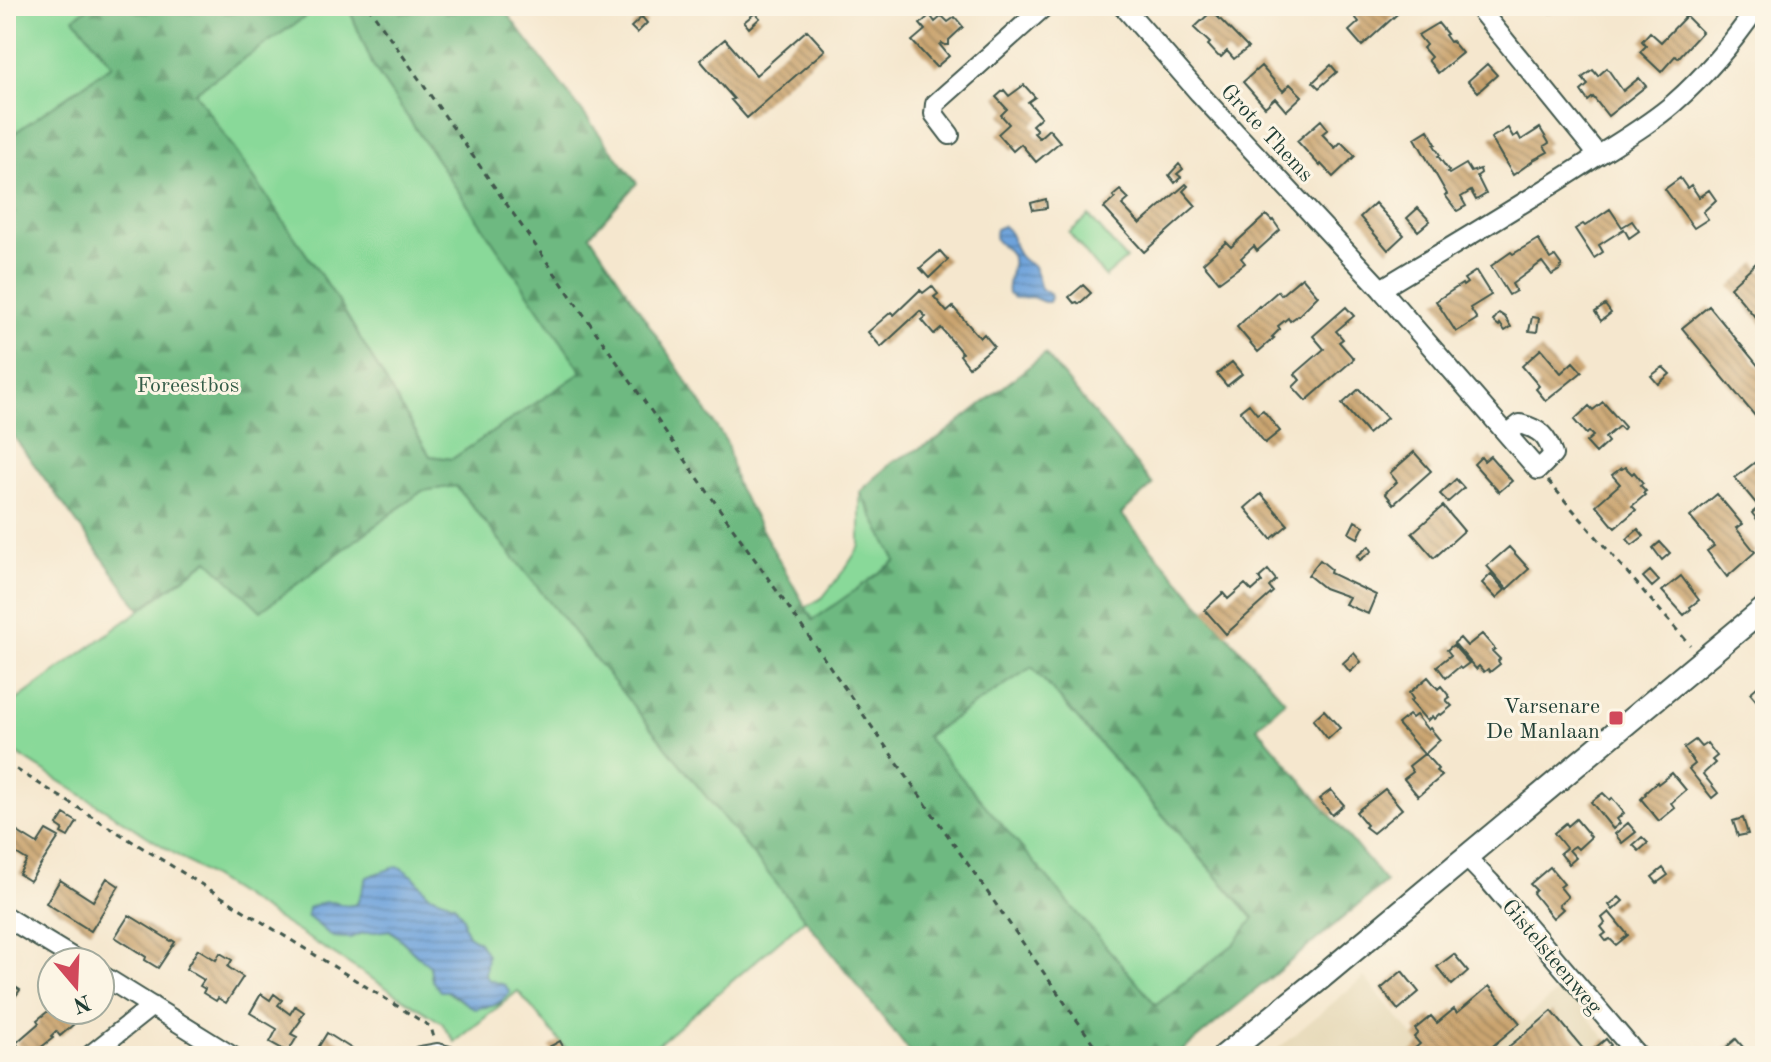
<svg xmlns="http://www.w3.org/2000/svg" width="1771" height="1062" font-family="'Old Standard TT',serif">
<defs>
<pattern id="forest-firs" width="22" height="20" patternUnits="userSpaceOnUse" patternTransform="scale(2)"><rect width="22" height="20" fill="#6eb981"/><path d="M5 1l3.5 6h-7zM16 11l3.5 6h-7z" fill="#5a986a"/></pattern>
<pattern id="water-rules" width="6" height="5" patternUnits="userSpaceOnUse" patternTransform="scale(2)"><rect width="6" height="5" fill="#6ea3db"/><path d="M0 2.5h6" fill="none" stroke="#5a86b2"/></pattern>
<pattern id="building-back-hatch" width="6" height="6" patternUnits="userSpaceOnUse" patternTransform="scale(2)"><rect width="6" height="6" fill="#caa470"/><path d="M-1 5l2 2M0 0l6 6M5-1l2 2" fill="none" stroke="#a3875d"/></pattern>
</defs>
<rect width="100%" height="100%" fill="#fcf5e5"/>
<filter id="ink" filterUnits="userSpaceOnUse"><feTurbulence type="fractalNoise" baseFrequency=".0125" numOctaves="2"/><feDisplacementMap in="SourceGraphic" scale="16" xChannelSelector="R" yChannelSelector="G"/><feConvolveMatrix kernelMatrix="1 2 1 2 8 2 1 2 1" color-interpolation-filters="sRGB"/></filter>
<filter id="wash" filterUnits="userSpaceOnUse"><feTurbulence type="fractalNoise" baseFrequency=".006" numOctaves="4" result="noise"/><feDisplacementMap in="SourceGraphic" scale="32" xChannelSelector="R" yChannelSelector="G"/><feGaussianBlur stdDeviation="1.8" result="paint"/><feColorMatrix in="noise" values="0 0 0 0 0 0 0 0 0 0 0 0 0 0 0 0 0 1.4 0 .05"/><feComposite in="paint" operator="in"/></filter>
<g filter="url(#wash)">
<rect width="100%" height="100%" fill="#f5e7ce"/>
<path fill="#e7daba" d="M1364,977L1430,1056H1269Z
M1563,987L1620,1056H1481Z"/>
<path fill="#89d999" stroke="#548b66" stroke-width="2" fill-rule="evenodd" d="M6,6H90L75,18L112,65L6,139Z
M321,6H348L374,68L583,373L452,459L430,456L337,299L195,92Z
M1089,216L1126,259L1105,277L1069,233Z
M456,486L805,919L644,1056H572L518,991L455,1042L442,1023L6,747V708L209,560L261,610L422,491ZM413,876L428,894L454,904L463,917L464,927L468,935L479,942L485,975L489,981L504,985L501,1003C473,1016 454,996 432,980L430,966C415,955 404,941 389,930L359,934L350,938L333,937L307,916L333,902L347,907L357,904L368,877Z
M860,492L896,560L814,621L805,608L823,597L845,569L860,546Z
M1032,667L1254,919L1234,944L1156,1005L926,737Z"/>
<path fill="url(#forest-firs)" stroke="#467b5a" stroke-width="2" fill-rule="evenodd" d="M90,6H321L195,92L337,299L430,456L452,459L582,372L374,68L348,6H501L637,183L590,235L727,443L736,484L813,620L896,561L860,492L892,462L935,441L1045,354L1153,485L1121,514L1285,701L1257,727L1386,882L1176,1056H913L805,919L456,486L422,491L261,611L208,560L140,609L6,426V365L17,356L6,342V139L112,65L74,18ZM1032,667L1254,918L1234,944L1156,1005L926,736Z"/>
<path fill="url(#water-rules)" stroke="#467088" stroke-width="2" d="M1003,226C1019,238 1008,255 1034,266L1041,289L1050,294L1051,298L1049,302H1044L1032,297L1014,298L1008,294C1005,281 1016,268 1011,255C1006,243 991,246 996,229Z
M398,866L413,876L428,894L454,904L463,917L464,927L468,935L479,942L487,955L485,975L489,980L505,985L510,992C495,1009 494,1004 474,1009L448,991H440L432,980L430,966C415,955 404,941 390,930L359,934L350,938L333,937L307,916L308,908C317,904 325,900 336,903C345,905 347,907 357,904L367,877Z"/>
<g id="blocks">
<path fill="url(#building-back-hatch)" d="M1308,6H1322L1320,14L1307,11Z
M1359,6H1373L1378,11L1384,6H1406L1362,46L1349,31L1359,22L1351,12Z
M1539,6H1558L1550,14L1545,8L1542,10Z
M1212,11L1248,48L1234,59L1227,51L1221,57L1218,56L1208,45L1210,43L1194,28Z
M755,13L760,18L749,28L744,22Z
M930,15L935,22L942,16L948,22L955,17L963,27L949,40V45H945L942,43L940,45L949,56L936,67L912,41L925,30L920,24Z
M1686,16L1702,32L1678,58L1675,56L1661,72L1640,52L1646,46L1642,41L1650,32L1661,42Z
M642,17L647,23L637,33L631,27Z
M1438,23L1447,34L1445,35L1450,42L1452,41L1462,53L1438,73L1428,60L1431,57L1423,48L1426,45L1418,35Z
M807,30L825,50L747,118L731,100L734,99L700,60L725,39L756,75Z
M1487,64L1497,75L1478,92L1468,81Z
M1331,65L1337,72L1319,88L1313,82Z
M1261,66L1283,91L1290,84L1302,96L1286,111L1275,98L1265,107L1243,82Z
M1607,68L1623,91L1639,78L1646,86L1608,116L1593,97L1588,101L1581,91L1588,85L1582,78L1593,70L1598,76Z
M1024,85L1035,97L1028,102L1041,117L1032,125L1037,130L1034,133L1039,138L1049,129L1060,142L1036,162L1021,144L1013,151L998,134L1009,124L1001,115L1007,109L996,97L1004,90L1009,96Z
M1321,120L1328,129L1322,134L1335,148L1341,142L1355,156L1333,177L1321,164L1320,166L1297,141Z
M1508,128L1513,137L1518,134L1521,140L1540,128L1549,143L1544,146L1548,152L1533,160V161L1513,175L1491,138Z
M1428,130L1436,144L1434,145L1440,155L1438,156L1449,171L1447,172L1449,174L1466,164L1471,172L1480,169L1481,173L1477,176L1486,194L1476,200L1471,191L1461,197L1466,206L1457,211L1445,195L1447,194L1415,138Z
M1179,164L1183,169L1177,174L1181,177L1175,183L1169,175Z
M1680,178L1687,188L1691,185L1699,197L1709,190L1716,200L1703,212L1708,219L1694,228L1665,189Z
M1186,184L1188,186L1183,191L1196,206L1144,252L1104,208L1115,198L1113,196L1120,190L1129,199L1122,205L1140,224Z
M1046,199L1047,208L1033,210L1031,203Z
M1375,203L1404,235L1388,250L1360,217Z
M1418,208L1430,221L1418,231L1407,218Z
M1610,209L1622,227L1632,221L1639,231L1629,238L1624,229L1599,245L1603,252L1594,258L1575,229L1583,224L1585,226Z
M1266,215L1272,221L1273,220L1280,230L1257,251L1254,246L1241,258L1245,263L1219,282L1203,263L1226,242L1231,247Z
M1538,239L1550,259L1555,256L1562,266L1560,267L1561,269L1552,275L1542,262L1512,284L1516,291L1509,295L1491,266L1511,252L1513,254Z
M940,251L948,260L929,278L920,268Z
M1756,263L1765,274V329L1730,287Z
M1476,271L1491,295L1470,308L1477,319L1456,332L1436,301L1462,284L1463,286L1467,283L1464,279Z
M1302,277L1318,296L1300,314L1290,321L1288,318L1278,326L1280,329L1272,337L1274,338L1258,352L1237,327L1259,306L1260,307L1278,291L1281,295Z
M1083,285L1091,293L1079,304L1077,302L1074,303L1069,297Z
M932,286L938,294L934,297L947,312L953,307L980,338L984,334L994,346L969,367L960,355L962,353L941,328L934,334L922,320L926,317L920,311L881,347L868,332L891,312L894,315L920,290L923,293Z
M1605,305L1611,313L1601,321L1595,312Z
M1709,306L1765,374V428L1682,328Z
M1346,307L1354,316L1336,331L1343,339L1339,342L1354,359L1306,401L1293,387L1300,380L1295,374L1324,349L1313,336Z
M1499,313L1505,317L1511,327L1505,331L1500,324L1499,326L1493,321Z
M1532,317L1539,318L1537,332L1529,331Z
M1541,349L1561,373L1573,362L1582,372L1546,401L1536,389L1539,386L1522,366Z
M1232,362L1242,374L1227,386L1217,374Z
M1663,367L1670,374L1658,384L1651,376Z
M1359,389L1387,418L1368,434L1342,404Z
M1603,402L1625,427L1623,430L1619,426L1605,438L1608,442L1596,453L1586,442L1593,436L1589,432L1586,434L1574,420L1589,406L1593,410Z
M1249,404L1257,414L1263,410L1280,431L1265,443L1240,411Z
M1414,452L1431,471L1394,504L1385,493L1397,482L1390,473Z
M1490,456L1512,481L1499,492L1474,464L1481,457L1484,461Z
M1763,456L1765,459V530L1752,513L1759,507L1735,478Z
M1625,467L1632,474L1634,472L1643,483L1640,485L1646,491L1643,493L1645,495L1632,506L1636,510L1615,528L1596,505L1620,484L1612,475L1621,468L1622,469Z
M1456,479L1464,488L1448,502L1440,494Z
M1261,494L1288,525L1271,539L1245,508Z
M1717,494L1742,524L1736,528L1755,552L1727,577L1707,551L1714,546L1690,517Z
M1443,506L1464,531L1434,558L1412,533Z
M1355,521L1364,526L1358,538L1349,533Z
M1638,529L1644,536L1632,545L1627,539Z
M1660,542L1670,553L1662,560L1653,548Z
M1369,546L1372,551L1360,560L1357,556Z
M1509,547L1529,569L1507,589L1487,566Z
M1320,560L1331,569L1330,573L1376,595L1368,614L1345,604L1349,597L1324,588L1308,575Z
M1268,570L1276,580L1269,587L1273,592L1226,634L1205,610L1223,593L1228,599L1245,584L1252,591L1262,582L1259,578Z
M1650,571L1659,581L1652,587L1643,577Z
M1491,574L1505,590L1496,598L1482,583Z
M1681,576L1699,600L1690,607L1691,609L1684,615L1662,591Z
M1482,634L1495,649L1492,651L1500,659L1498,661L1500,664L1490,672L1488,669L1484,672L1479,666L1476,669L1454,643L1460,638L1467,646Z
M1453,645L1469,663L1461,669L1459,667L1446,678L1437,666L1451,655L1447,650Z
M1354,653L1361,662L1350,672L1343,663Z
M1428,677L1438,689L1441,686L1450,697L1446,700L1452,706L1441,715L1439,714L1434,719L1432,716L1427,721L1410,701L1413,699L1409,693Z
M1765,680V711L1750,693Z
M1324,710L1340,728L1328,739L1313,720Z
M1409,715L1412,718L1416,715L1428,730L1430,728L1440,740L1425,754L1438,769L1436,771L1442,776L1418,796L1404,779L1413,772L1409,766L1424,754L1398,724Z
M1695,740L1701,747L1707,743L1717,756L1712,760L1715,763L1703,774L1718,793L1712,798L1689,769L1695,764L1684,748Z
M1672,773L1686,790L1671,803L1675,808L1659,821L1641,799L1646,794L1645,793L1657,782L1658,784Z
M1385,789L1402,809L1373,833L1365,827L1367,825L1356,812Z
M1331,790L1344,805L1332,815L1319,799Z
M1603,793L1610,800L1612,798L1624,813L1617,819L1620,823L1613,829L1591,802Z
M64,814L77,822L68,837L61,833L63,829L57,825Z
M1743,818L1748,834L1738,836L1733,821Z
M1576,819L1591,837L1578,849L1575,846L1569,850L1576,858L1569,864L1560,853L1566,848L1554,833L1566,823L1568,826Z
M1628,823L1636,832L1622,843L1615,834Z
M46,830L59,837L30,881L19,874L27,860L6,847L16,831L37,844Z
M1642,837L1648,843L1639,851L1633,845Z
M1550,867L1564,884L1560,887L1568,897L1559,905L1563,909L1553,918L1533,893L1536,890L1530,884Z
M1663,868L1668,875L1657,883L1652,877Z
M107,878L119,886L91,931L46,903L60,880L93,901Z
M1619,897L1623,901L1613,910L1609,905Z
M1609,912L1628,935L1616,945L1610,939L1606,941L1602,936L1606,933L1601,927L1605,923L1602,918Z
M129,915L171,941L172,940L175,942L158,968L145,960L146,957L115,937Z
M198,949L216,960L220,953L232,960L228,967L243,977L226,1003L218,998L216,1001L203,993L205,989L200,986L204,980L186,969Z
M1454,954L1468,971L1452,985L1437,967Z
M1402,971L1419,992L1398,1010L1381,989Z
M6,981L20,990L6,1009Z
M1489,986L1520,1023L1481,1056H1406L1420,1044L1414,1037L1418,1033L1415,1029L1431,1016L1437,1023L1454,1009L1457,1013Z
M261,994L270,1000L274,994L282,1000L278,1005L290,1014L295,1006L304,1012L300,1019L301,1020L291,1034L297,1037L288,1052L270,1042L277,1029L250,1013Z
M52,1008V1010H65L75,1023L60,1036L56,1031L51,1036L53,1038L30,1056H26L16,1043L39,1023L37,1020Z
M1552,1011L1589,1056H1497L1538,1023Z
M327,1033L363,1056H313Z
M1606,1039L1611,1045L1599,1054L1595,1048Z
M1736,1039L1749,1054L1746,1056H1716Z
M560,1041L565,1050L570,1055L554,1056L549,1047Z"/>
</g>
</g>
<g filter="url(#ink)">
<use href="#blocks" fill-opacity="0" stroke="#3f564b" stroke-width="2"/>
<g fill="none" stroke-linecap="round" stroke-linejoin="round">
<defs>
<path id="minor" d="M1123,6L1199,93L1381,289L1538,470L1553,455C1547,436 1540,429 1520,424L1507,434
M1477,6L1598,155
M950,135L934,114L935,104L1045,6
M1381,289C1452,246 1524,204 1594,158C1622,140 1650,124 1674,103C1707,74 1734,41 1758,6
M1466,857L1490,882L1638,1056
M6,917L80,962
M100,974L232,1056
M89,1056L152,1006
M420,1056L437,1053L449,1056"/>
<path id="major" d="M1224,1056L1316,982L1765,608"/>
</defs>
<use href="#minor" stroke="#3f564b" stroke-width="22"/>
<use href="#major" stroke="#3f564b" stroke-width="26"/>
<path stroke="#3f564b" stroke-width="3" stroke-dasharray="6 6" stroke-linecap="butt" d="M368,6L1102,1056
M1548,481L1690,645
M6,763L431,1027L434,1038
M6,776L12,767"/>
<use href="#minor" stroke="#fff" stroke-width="18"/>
<use href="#major" stroke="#fff" stroke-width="22"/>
</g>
</g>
<rect fill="#d1495b" stroke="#fcf5e5" stroke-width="3" x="1608" y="710" width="16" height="16" rx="4"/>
<g text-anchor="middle" stroke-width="6" stroke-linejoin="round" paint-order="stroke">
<g font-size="22" fill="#1f3d34" stroke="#fcf5e5">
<text transform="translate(1268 132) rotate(47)" y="8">Grote Thems</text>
<text transform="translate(1553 956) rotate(50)" y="8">Gistelsteenweg</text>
</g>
<g font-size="22" fill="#345c48" stroke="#fcf5e5">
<text x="188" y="392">Foreestbos</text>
</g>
<g font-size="22" fill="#1f3d34" stroke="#fcf5e5" text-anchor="end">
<text x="1600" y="713">Varsenare<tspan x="1600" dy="25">De Manlaan</tspan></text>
</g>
</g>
<rect width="1771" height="1062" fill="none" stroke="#fcf5e5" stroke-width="32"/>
<g transform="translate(76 986) rotate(161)"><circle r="38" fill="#fcf5e5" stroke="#a4ab9e" stroke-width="2"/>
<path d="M0-6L14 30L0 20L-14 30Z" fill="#d1495b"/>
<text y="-12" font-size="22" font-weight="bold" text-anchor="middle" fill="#1f3d34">N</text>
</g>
</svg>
